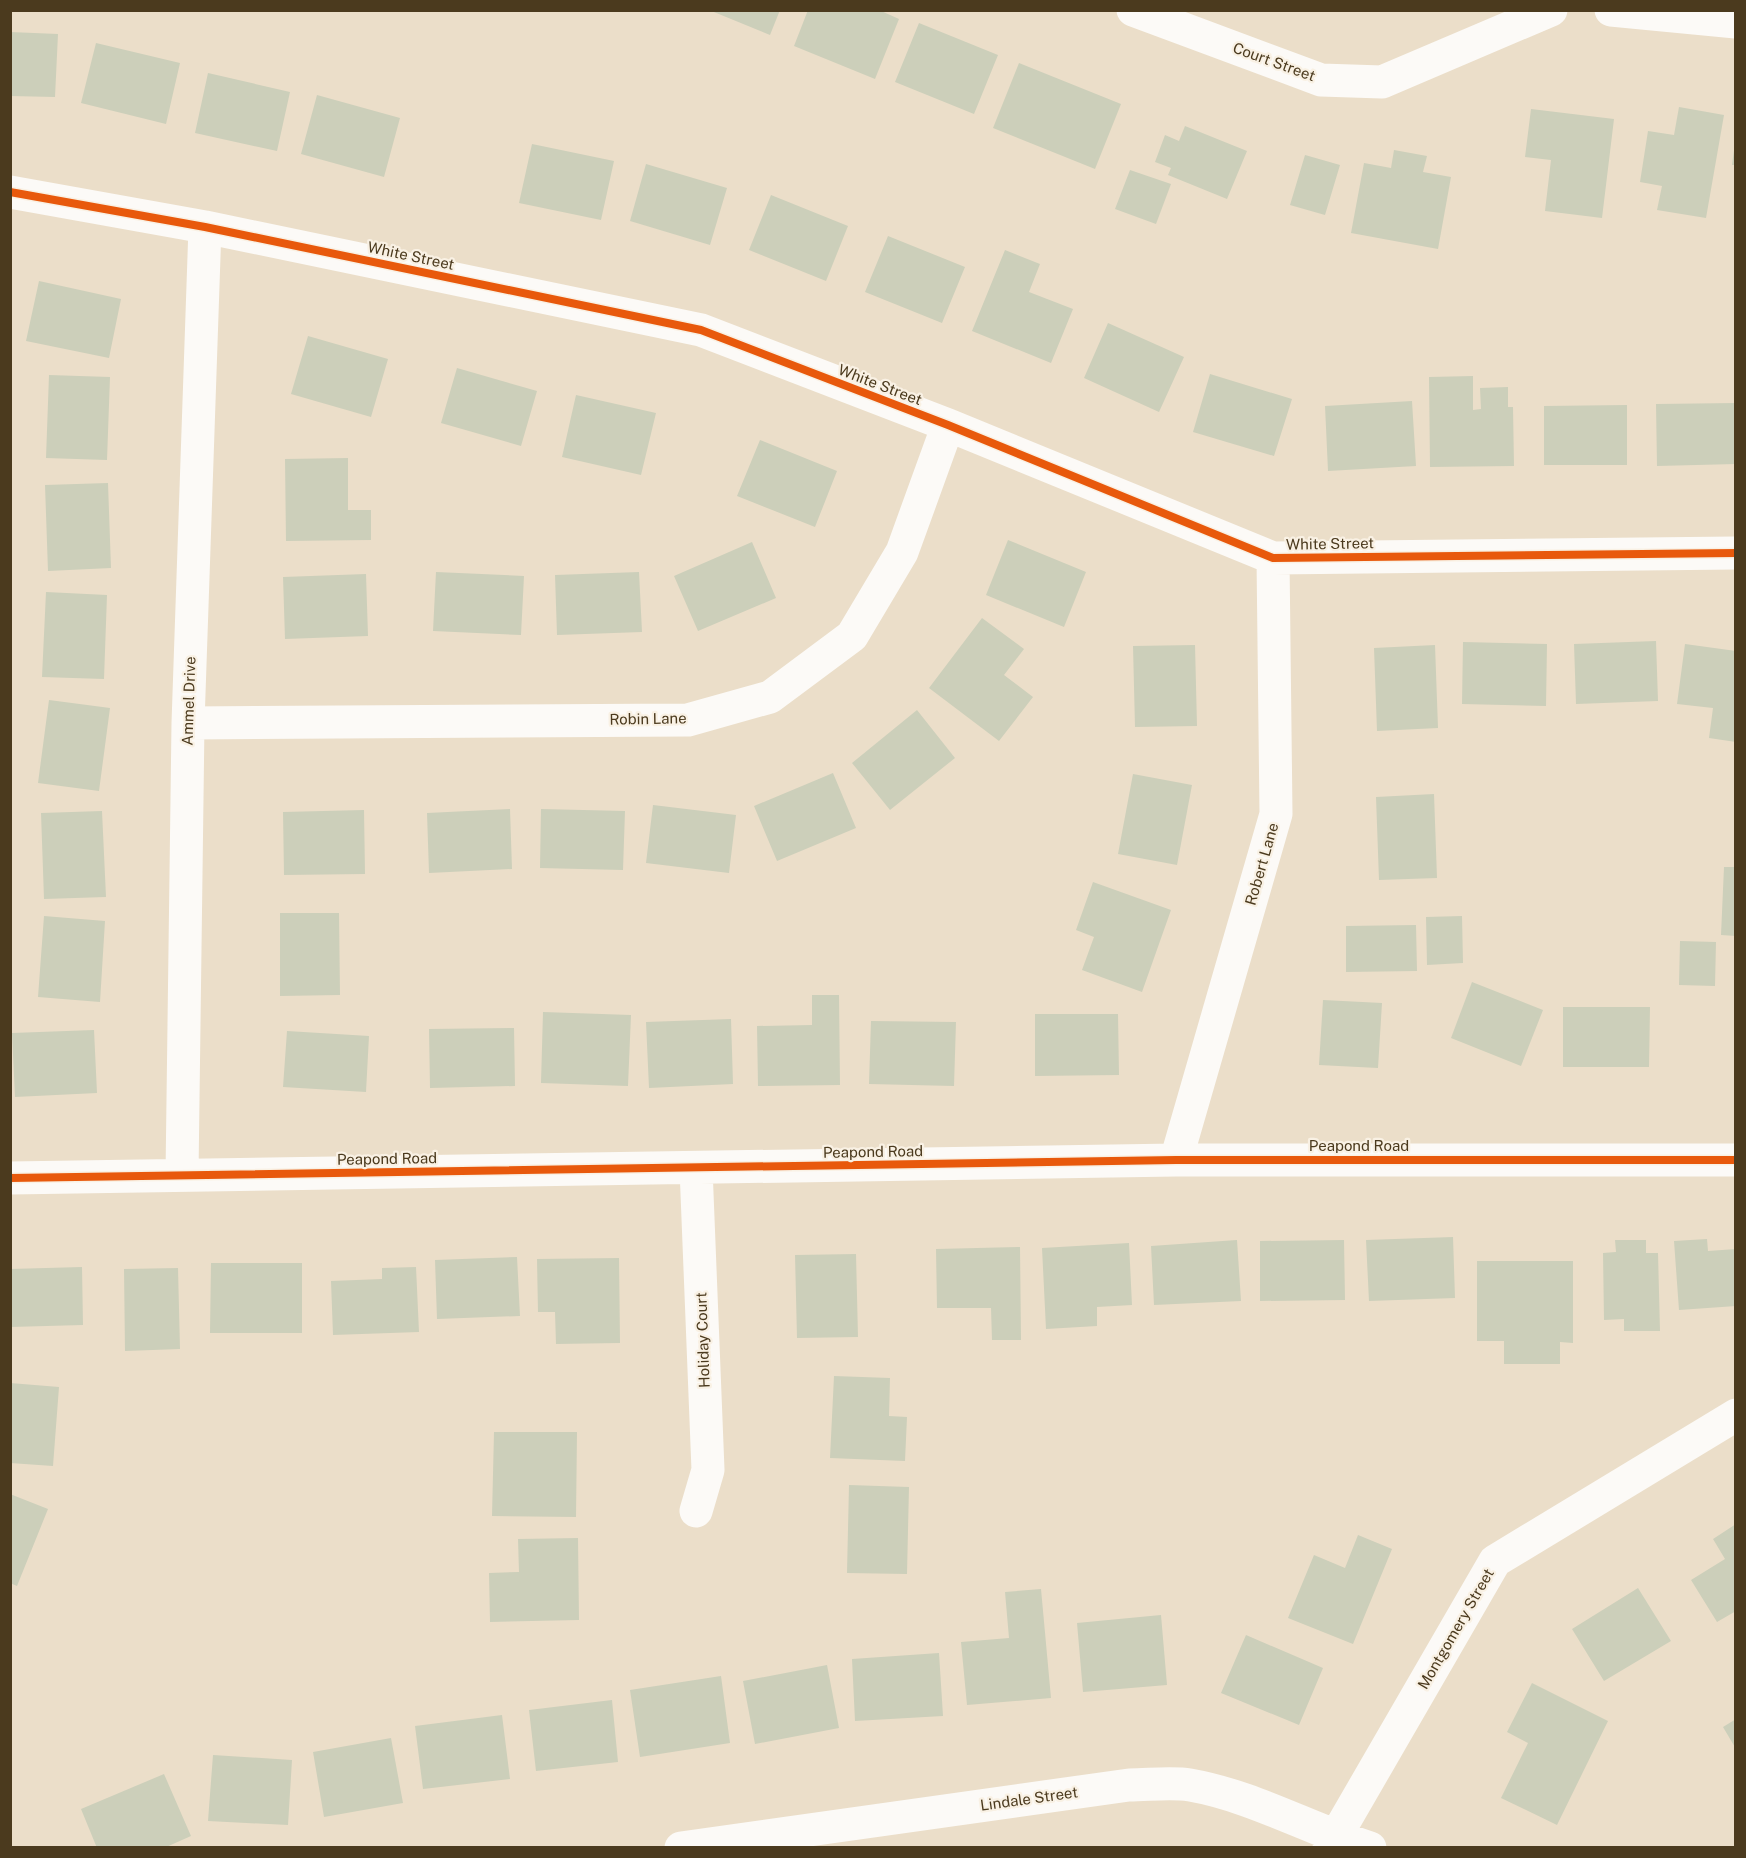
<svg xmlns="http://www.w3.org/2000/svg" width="1746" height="1858" font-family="'Public Sans',sans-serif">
<rect width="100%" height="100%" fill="#ebdec9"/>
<path fill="#cccfba" d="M709,10H780L770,35Z
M808,10H879L899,19L875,79L794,46Z
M919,23L998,55L974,114L895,82Z
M10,32L58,34L55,97L10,96Z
M96,43L180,63L166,124L81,103Z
M1019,63L1121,104L1095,169L993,128Z
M208,73L290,92L277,151L195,133Z
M317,95L400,118L384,177L301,154Z
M1679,107L1724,115L1706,218L1657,210L1662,186L1640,182L1648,131L1674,135Z
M1531,109L1614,119L1602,218L1545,211L1551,160L1525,157Z
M1185,126L1247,151L1227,199L1168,175L1171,168L1155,162L1165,135L1179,141Z
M532,144L614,161L601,220L519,203Z
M1394,150L1427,156L1423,172L1451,177L1438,249L1351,233L1364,163L1391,168Z
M1734,150H1736V165H1732Z
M1305,155L1340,165L1325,215L1290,205Z
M646,164L727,188L710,245L630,221Z
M1130,170L1171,184L1156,224L1115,209Z
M771,195L848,226L826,281L749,250Z
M888,236L965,267L942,323L865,292Z
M1005,250L1040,264L1029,292L1073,309L1051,363L972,331Z
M39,281L121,299L109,358L26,341Z
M1108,323L1184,357L1159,412L1084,378Z
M308,336L388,359L371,417L291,394Z
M457,368L537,391L521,446L441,423Z
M1210,374L1292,399L1274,456L1193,432Z
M49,375L110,377L107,460L46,458Z
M1473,376V410L1481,409L1480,388L1508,387V407H1513L1514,466L1430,467L1429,377Z
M576,395L656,413L641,475L562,457Z
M1412,401L1416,466L1328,471L1325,406Z
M1736,403V464L1657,466L1656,404Z
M1627,405V465H1544V406Z
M760,440L837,471L815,527L737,496Z
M348,458V510H371V540L286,541L285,459Z
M108,483L111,568L48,571L45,485Z
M1008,540L1086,572L1064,627L986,595Z
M752,542L776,598L698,631L674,576Z
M436,572L524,576L521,635L433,631Z
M639,572L642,632L557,635L555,575Z
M366,574L368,636L285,639L283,577Z
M46,592L107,595L104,679L42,677Z
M982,618L1024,649L1004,675L1033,697L999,741L929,688Z
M1656,641L1658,701L1576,704L1574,644Z
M1463,642L1547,644L1546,706L1462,704Z
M1685,644L1736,651V742L1709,738L1713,708L1677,704Z
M1195,645L1197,726L1135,727L1133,646Z
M1435,645L1438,728L1377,731L1374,648Z
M49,700L110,708L99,791L38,783Z
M917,710L955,758L890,810L852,763Z
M833,773L856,828L777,861L754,806Z
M1133,774L1192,785L1177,865L1118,854Z
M1434,794L1437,878L1379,880L1376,797Z
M653,805L736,815L729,873L646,863Z
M510,809L512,869L429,873L427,813Z
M541,809L625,811L623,870L540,868Z
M364,810L365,874L284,875L283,812Z
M102,811L106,897L44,899L41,813Z
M1724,867H1736V936L1721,935Z
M1093,882L1171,910L1142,992L1082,970L1094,937L1076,930Z
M280,913H339L340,995L280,996Z
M44,916L105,921L100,1002L38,997Z
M1462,916L1463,963L1427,965L1426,917Z
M1416,925L1417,971L1346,972V926Z
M1680,941L1716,942L1715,986L1679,985Z
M1472,982L1543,1010L1521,1066L1451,1038Z
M812,995H839L840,1085L758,1086L757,1026L812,1025Z
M1323,1000L1382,1003L1378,1068L1319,1065Z
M1563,1007H1650L1649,1067H1563Z
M543,1012L631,1015L628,1086L541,1083Z
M1035,1014H1118L1119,1075L1035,1076Z
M731,1019L733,1084L649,1088L646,1022Z
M871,1021L956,1022L954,1086L869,1084Z
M514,1028L515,1086L430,1088L429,1029Z
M94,1030L97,1093L15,1097L12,1033Z
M287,1031L369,1036L366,1092L283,1087Z
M1453,1237L1455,1298L1369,1301L1366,1240Z
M1707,1239L1708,1251L1736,1249V1306L1679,1310L1674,1241Z
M1237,1240L1241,1301L1154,1305L1151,1246Z
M1344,1240L1345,1300L1260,1301V1241Z
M1615,1240H1646V1253H1658L1660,1331H1624V1319L1604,1320L1603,1253L1616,1252Z
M1129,1243L1132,1305L1097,1307V1326L1046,1329L1042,1248Z
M1020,1247L1021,1340H992L991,1308H937L936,1249Z
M856,1254L858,1337L797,1338L795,1255Z
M517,1257L520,1316L437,1319L435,1260Z
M619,1258L620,1343L556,1344L555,1312H538L537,1259Z
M1477,1261H1573V1343L1560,1342V1364H1504V1341H1477Z
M211,1263H302V1333H210Z
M82,1267L83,1325L10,1327V1269Z
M416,1267L419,1332L333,1335L331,1281L382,1279V1268Z
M178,1268L180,1349L125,1351L124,1269Z
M834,1376L890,1378L889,1416L907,1417L905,1461L830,1458Z
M10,1383L59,1387L53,1466L10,1463Z
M494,1432H577L576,1517L492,1516Z
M849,1485L909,1487L907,1574L847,1573Z
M10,1494L48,1509L17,1586L10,1583Z
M1736,1524V1611L1717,1622L1691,1580L1725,1559L1713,1539Z
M1358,1535L1392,1549L1353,1644L1288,1618L1314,1555L1345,1568Z
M578,1538L579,1620L490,1622L489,1573L519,1572L518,1539Z
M1638,1588L1671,1641L1604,1681L1572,1629Z
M1041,1589L1051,1698L967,1705L961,1642L1009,1638L1005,1592Z
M1161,1615L1167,1685L1083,1692L1077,1623Z
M1246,1635L1323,1668L1299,1725L1221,1693Z
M939,1653L943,1716L855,1721L852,1659Z
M827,1665L839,1728L755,1744L743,1681Z
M721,1676L730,1743L640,1757L630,1690Z
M1532,1683L1608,1721L1557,1825L1501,1798L1528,1743L1507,1732Z
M612,1700L618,1762L536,1771L529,1710Z
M502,1715L510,1779L423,1789L415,1726Z
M1736,1719V1749L1723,1727Z
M391,1738L403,1803L324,1817L313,1752Z
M213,1755L292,1760L288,1825L208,1821Z
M164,1774L191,1836L164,1848H97L81,1809Z"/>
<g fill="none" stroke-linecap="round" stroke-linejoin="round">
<path stroke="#fcfaf7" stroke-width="33" d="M1133,10L1321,80L1382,82L1551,10
M1611,10L1736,22
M10,192L205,227L701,330L948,425L1273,558L1736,553
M188,723L688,720L770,697L852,636L902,552L948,425
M1176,1160L1276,814L1273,558
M182,1175L188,723L205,227
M10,1178L1176,1160H1736
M696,1511L708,1470L696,1168
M681,1848L1129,1785C1149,1785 1171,1782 1190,1785C1253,1796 1309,1829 1370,1848
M1329,1848L1495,1561L1736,1415"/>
<defs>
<path id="cycleway" d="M10,192L205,227L701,330L948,425L1273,558L1736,553
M10,1178L1176,1160H1736"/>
</defs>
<use href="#cycleway" stroke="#f9f1e4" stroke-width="11"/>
<use href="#cycleway" stroke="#e8590c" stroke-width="8"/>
</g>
<g text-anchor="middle" stroke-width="4.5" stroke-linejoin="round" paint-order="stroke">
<g font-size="15" fill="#4b3a1e" stroke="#f9f1e4">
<text transform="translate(1274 62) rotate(20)" y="5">Court Street</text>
<text transform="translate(411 256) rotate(12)" y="5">White Street</text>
<text transform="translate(880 385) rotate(21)" y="5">White Street</text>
<text transform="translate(1330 544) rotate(-1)" y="5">White Street</text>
<text transform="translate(189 701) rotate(-88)" y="5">Ammel Drive</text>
<text transform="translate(648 719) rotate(-1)" y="5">Robin Lane</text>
<text transform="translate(1262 864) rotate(-74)" y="5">Robert Lane</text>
<text x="1359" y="1151">Peapond Road</text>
<text transform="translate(873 1152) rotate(-1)" y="5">Peapond Road</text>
<text transform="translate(387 1159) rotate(-1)" y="5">Peapond Road</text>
<text transform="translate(703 1340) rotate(-92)" y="5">Holiday Court</text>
<text transform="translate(1456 1629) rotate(-60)" y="5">Montgomery Street</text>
<text transform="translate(1029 1799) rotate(-8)" y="5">Lindale Street</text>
</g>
</g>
<rect width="1746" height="1858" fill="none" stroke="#4b3a1e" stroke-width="24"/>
</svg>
